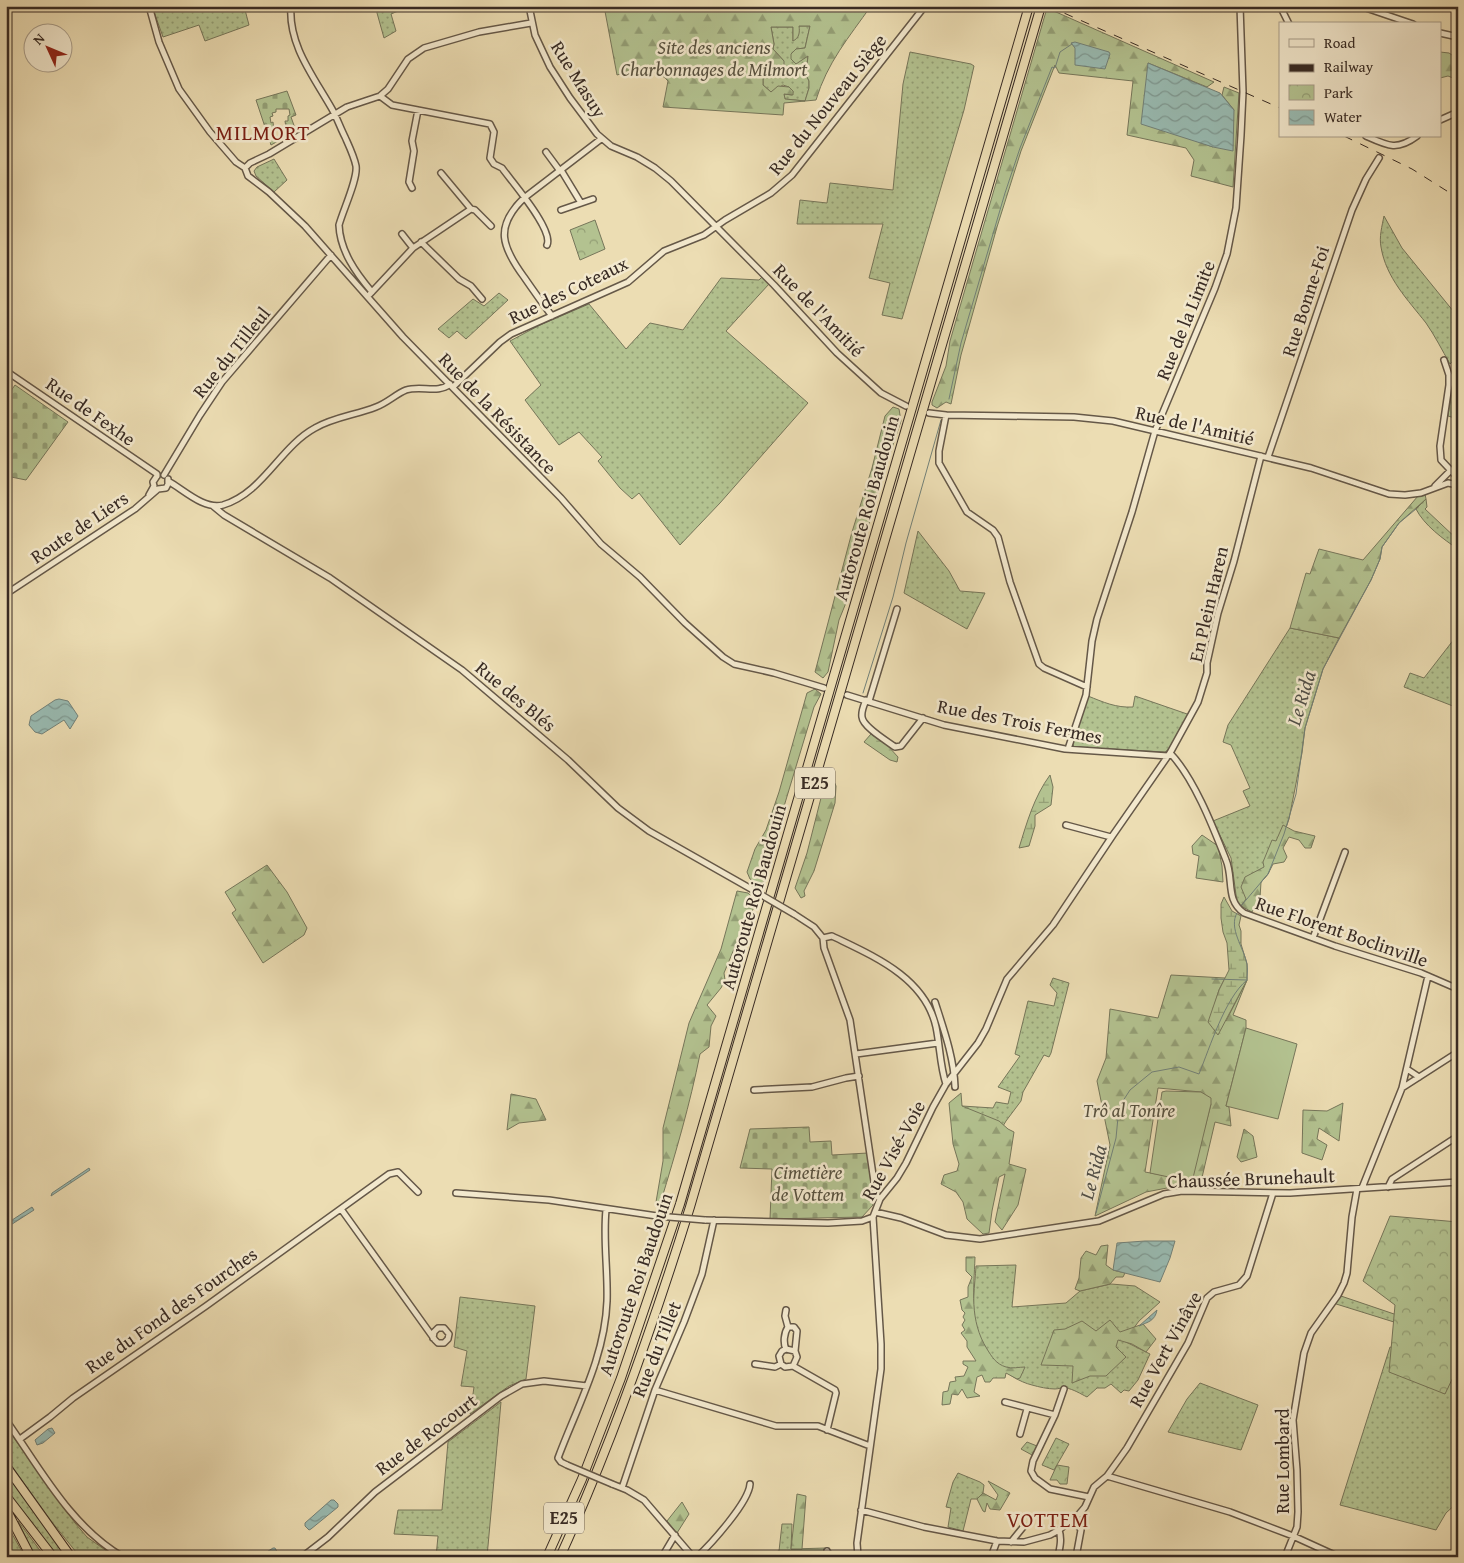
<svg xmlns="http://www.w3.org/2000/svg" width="1464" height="1563" font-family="'Gentium Book Plus',serif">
<defs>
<pattern id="grass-dots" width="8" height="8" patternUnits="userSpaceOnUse" patternTransform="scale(1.25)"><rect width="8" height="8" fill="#b3c290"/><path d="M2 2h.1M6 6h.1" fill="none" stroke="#939e75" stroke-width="1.8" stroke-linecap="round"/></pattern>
<pattern id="forest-firs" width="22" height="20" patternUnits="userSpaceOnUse" patternTransform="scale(1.25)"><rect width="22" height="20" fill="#b3c290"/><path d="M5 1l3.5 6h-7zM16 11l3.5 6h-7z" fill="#939e75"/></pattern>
<pattern id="wetland-marsh" width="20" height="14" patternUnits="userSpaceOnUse" patternTransform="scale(1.25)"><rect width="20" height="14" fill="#b3c290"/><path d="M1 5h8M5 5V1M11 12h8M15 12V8" fill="none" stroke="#939e75"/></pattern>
<pattern id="cemetery-stones" width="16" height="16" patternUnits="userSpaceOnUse" patternTransform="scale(1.25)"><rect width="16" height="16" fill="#b3c290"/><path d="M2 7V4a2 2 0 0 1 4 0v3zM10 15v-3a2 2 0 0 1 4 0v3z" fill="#939e75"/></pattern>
<pattern id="park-crowns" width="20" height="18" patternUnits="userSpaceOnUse" patternTransform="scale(1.25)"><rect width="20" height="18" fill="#b3c290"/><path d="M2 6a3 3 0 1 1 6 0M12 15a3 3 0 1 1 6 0" fill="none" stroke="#939e75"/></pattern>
<pattern id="water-waves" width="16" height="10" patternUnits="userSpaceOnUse" patternTransform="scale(1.25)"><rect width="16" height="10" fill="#99bbb2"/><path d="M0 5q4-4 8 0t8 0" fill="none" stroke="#7e9891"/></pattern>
</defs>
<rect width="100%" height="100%" fill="#ecddb3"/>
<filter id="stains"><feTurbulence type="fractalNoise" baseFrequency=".004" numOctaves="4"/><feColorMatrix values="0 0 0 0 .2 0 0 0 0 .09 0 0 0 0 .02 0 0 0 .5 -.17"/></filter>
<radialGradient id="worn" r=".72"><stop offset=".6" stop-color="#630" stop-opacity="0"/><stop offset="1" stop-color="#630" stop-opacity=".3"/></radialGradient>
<path fill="url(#grass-dots)" stroke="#76765a" d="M152,6H244L249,25L205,41L199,25L163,37Z
M377,6H410L391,14L396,31L384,38L377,13Z
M799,26H810L805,48L796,49L808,55L806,74L809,81V88L805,101L785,99L784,94L792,95L793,91L789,87L783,85L771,92L763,85V79L784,61L773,49L774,44L771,27H793V41Z
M910,52L971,64L974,66L964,110L902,319L882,315L890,283L869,278L883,224H797L800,200L827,203L830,183L893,190L903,84Z
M274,159L287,180L274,192L256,176L254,171L257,167Z
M1384,216L1402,248L1458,317V356L1450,364C1442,350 1435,336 1426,323C1408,300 1386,278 1381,247C1379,237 1382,226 1384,216Z
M762,277L769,284L726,331L808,403L720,503L680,545L639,493L632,499L620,488L598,461L602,457L579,432L559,445L525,400L541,385L510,341L540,325L589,304L626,349L650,323L683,330L721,278L759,280Z
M499,293L508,300L466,339L457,331L449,338L438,329L473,299L484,306Z
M1451,376H1456L1458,379V419L1448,416L1451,396Z
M1426,499L1427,507L1425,509L1458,540V549C1443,539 1424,525 1416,509Z
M918,531L949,571L960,591L985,593L967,629L904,593Z
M1290,628L1339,638L1323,669L1305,728L1302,753L1289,819L1284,834L1268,874L1241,906L1237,902L1231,858L1213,821L1250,806L1243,791L1250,788L1231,745L1223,742L1228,725Z
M1458,634V708L1404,687L1410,673L1424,678Z
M1088,696C1103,702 1116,708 1133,707L1135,696L1190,715L1170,748L1165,752L1075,747L1073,745V740Z
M1053,978L1069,983L1051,1053L1049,1057L1044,1055L1023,1092L1021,1101L1006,1121L974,1175L962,1106L993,1108L996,1102L1008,1104L1011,1092L998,1087L1020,1056L1015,1054L1028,1001L1054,1006L1057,993L1050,985Z
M1458,1258V1502L1446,1513L1436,1530L1340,1505L1390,1347L1419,1352L1426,1332L1333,1303L1338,1295L1400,1316Z
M1016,1265L1012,1307L1066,1303L1080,1291L1111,1284L1135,1286L1160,1302L1139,1321L1124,1341L1150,1354L1138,1380L1129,1391L1124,1390L1121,1393L1111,1384L1105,1388H1097L1087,1397C1081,1394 1073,1389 1066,1388C1062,1387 1059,1389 1055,1389C1048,1389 1039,1387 1032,1385C1007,1379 982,1353 976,1327C971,1307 975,1285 976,1266Z
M460,1297L535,1306L526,1379L509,1386L470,1414L474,1387L461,1386L467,1351L454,1347Z
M1200,1383L1258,1405L1241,1450L1168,1432L1187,1399Z
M501,1402L487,1557H436L438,1536L394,1534L398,1510H442L448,1442Z
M6,1427L75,1523L87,1537L115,1557H80L52,1522L6,1458Z
M1056,1438L1069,1444L1054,1470L1042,1465Z
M1027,1442L1037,1446L1032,1455L1021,1449Z
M6,1472L67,1557H58L6,1490Z
M958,1473L980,1482L984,1485L983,1493L977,1499H971L963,1531L948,1527L951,1508L946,1507L953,1482Z
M18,1521L45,1557H35Z
M6,1523L25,1557H6Z
M782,1524H792L791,1549L826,1548L827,1551H832L833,1557H766V1554L779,1551Z"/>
<path fill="url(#forest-firs)" stroke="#76765a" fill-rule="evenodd" d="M604,6H871C849,37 827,63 816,100L784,103L783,115L663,107L668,81C655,66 634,70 617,75ZM799,26H810L805,48L796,49L791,54V59L796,64L808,56L806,75L809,81V88L805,101L785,99L784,94L793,95V91L789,87L778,86L771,92L763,85V79L775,70L784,68V61L773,49L774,44L771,27H793V41C799,38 800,33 799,26Z
M1047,8L1214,82L1207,87L1148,63L1182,136L1213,147L1234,110L1222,95L1224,87L1239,93L1233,187L1191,176L1194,160L1186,148L1127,135L1133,81L1059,73L1055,65L1021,151L997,227L961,355L951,404L946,402L937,408L932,405V402L946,366L950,341Z
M1440,52L1449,53L1455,57L1454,62L1458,63V80L1448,76L1440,78Z
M893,407L899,409L901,421L881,480L850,593L839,620L828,672L823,678L815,672L852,532L872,468L885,416Z
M1425,494L1426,499L1399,523L1382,547L1380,559L1371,580L1339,638L1290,628L1306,573L1310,574L1319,549L1363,560L1418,496Z
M815,689L821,694L814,707L782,813L762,862L764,882L757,884L750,879L747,872L755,849L766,830L779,792L807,693Z
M833,779L836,786L835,803L814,871L804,891L805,896L801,898L795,888L807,853L823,790L826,781Z
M1283,825L1294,831L1315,836L1311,848H1305L1299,840L1289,837L1283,848L1287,857L1284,862L1273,864L1268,874L1261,882L1260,898L1252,912L1241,906L1246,899L1241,887L1245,877L1264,867L1263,862L1272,840L1276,841Z
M1202,835L1218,846L1222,866L1223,882L1196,878L1199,856L1193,854L1192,846Z
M267,865L287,892L307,928L304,935L263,963L232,913L236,910L225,892Z
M737,891L748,893L756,900L747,927L739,937L724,973L725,980L721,988L707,1005L716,1016L711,1026L709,1047L700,1054C690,1104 676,1152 661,1201L656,1202L663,1161V1128L689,1023L721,949Z
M1171,975L1225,978L1219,990L1215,1003L1226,1021L1247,980L1233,1015L1246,1020V1028L1226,1106L1229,1107L1231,1126L1215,1122L1200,1186L1167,1188L1146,1192L1095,1216L1110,1145L1097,1081L1106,1058L1110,1009L1158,1018ZM1158,1088L1201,1092L1211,1104L1205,1127L1167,1176L1145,1172Z
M961,1093L962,1106L999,1121L1008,1129L1014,1132L1009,1164L1026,1169L1018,1205L1002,1230L995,1222L1005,1174L999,1177L992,1211L989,1233L983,1234L967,1219L963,1202L956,1192L941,1184L944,1175L957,1171L959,1164L953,1144L949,1103Z
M511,1094L536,1099L546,1120L519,1123L507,1130Z
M1343,1103L1339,1141L1319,1128L1317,1139L1327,1145L1322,1160L1302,1153L1303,1110L1327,1111Z
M1244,1129L1253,1136L1257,1157L1241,1162L1237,1157Z
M1108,1245L1106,1265L1113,1270L1125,1273L1123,1277H1116L1110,1284L1080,1291L1075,1289L1079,1278L1081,1258L1086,1251L1096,1255L1101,1246Z
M966,1257H975C974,1290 969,1320 987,1349C992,1357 996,1364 1006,1367C1012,1369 1019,1367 1025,1367L1020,1378L1017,1379L1006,1373L1005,1378H993L990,1382H985L982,1375L977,1377L974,1392L980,1396L967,1398L962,1389L958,1395L952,1394L950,1404L942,1405L943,1392L948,1391L950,1382L956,1381L955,1377L964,1376L968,1367L963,1364V1361H976L967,1347V1341L961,1333L965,1330L962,1325L965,1320L963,1317L965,1313L962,1310L960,1300L968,1297V1287L972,1277L966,1271Z
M1110,1320L1120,1332L1143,1324L1156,1339L1146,1352L1132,1344L1118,1340L1116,1347L1126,1357L1106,1376H1090L1072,1383L1073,1366L1041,1365L1054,1330L1065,1329L1082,1321L1096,1331Z
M988,1481L1010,1493L1000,1510L990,1509L987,1503L985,1512L983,1511L977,1499L983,1493L996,1500L998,1495Z
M797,1494L806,1496L802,1549H791Z
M682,1502L689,1514L677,1533L667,1521Z"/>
<path fill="url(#wetland-marsh)" stroke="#76765a" d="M871,734L888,746L898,757L897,762L890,760L864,742Z
M1050,775L1053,787L1051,805L1035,815V826L1029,846L1019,848C1027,822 1034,797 1050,775Z
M1224,897L1232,911L1241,916L1239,925L1241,931V944L1247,964V980L1218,1035L1208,1022L1219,990L1229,970L1227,943L1223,932L1221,918V904Z"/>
<path fill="url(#cemetery-stones)" stroke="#76765a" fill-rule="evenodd" d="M287,91L296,115L291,117L296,131L271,145L256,100ZM276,109H289L290,115L288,116V121H285L287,135H283V138L275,140L273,122L271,123L270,117L273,116L272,113L276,112Z
M15,385L68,422L26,480L6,476V398Z
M809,1127L810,1142L831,1141L832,1155L868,1153L873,1205L862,1217L770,1219L772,1169L740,1168L750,1129Z"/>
<path fill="url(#park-crowns)" stroke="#76765a" d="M595,220L605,249L580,260L570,230Z
M1390,1216L1458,1222V1367L1445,1394L1389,1372L1395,1305L1363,1281Z
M1057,1465L1069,1467L1067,1484H1060L1057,1480H1050Z"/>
<path fill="#b3c290" stroke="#76765a" d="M1246,1028L1297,1044L1278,1119L1226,1106Z
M1166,1091L1201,1092L1211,1098V1104L1192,1182L1150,1173L1162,1092Z"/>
<path fill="url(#water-waves)" stroke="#728179" d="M1075,42L1109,52L1110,54L1105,69L1075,65V48L1071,43Z
M1148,63L1220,93L1234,110L1233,151L1213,147L1141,124Z
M59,699L68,701L78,716L70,729L64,720L42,734L35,732L29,725L31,716L55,700Z
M89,1168L90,1170L51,1196L52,1193Z
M32,1207L34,1210L6,1228V1224Z
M1145,1241H1175L1170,1258L1160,1282L1113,1270L1117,1243Z
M1157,1310C1155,1321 1148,1322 1139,1326Z
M52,1428L55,1433L43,1443L37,1445L35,1440L48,1429Z
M331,1500H334L338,1504V1507L311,1529L309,1530L305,1526V1523Z
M275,1548L279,1555L259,1557L273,1548Z"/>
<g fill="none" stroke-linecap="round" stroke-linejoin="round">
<path stroke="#728179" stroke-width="1" d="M949,399L961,343L1005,193L1020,148L1052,67L1055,68L1060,52L1072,44
M863,693L893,597L906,543L941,420
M1241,906L1268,874L1284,834L1296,794L1305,728L1323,669L1371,580L1380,559L1382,547L1399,523L1416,509
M1212,979L1246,980
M1096,1213L1116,1138L1119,1107L1130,1090L1152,1072L1179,1067L1199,1074C1210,1047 1225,998 1247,980C1247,975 1248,969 1247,964C1244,948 1228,928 1237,913
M1455,1370L1458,1369"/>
<defs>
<path id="minor" d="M149,6L159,42L179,89L210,132L236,162L245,168L248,176L269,192L305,226L403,337L561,498L601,544L640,577L685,623L723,657L734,664L774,673L824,688
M291,6C288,45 314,77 332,109C337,118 340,127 345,137C349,146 354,156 356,166C358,179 343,210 339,225C340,251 356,273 372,292
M529,6L535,35L550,67L570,98L597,134L611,146L637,157L655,168L671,181L774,285L837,353L881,393L906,406
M1280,6L1289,24
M1360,6L1413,24
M1440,33L1458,37
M380,96L392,105L490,124L494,132L490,158L494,164L502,168C512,182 554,230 547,245
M1440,120L1458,112
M1366,136C1388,146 1397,151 1417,136
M546,152L560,171
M245,168L250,163L269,154L347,107L380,96L388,89L408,59L424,48L479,32L531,23
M561,170L581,203
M441,173L471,209L475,210L491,226
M412,188L409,182L414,151L412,141L418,110
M561,210L593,199
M402,234L413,248
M421,242L459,279L471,286L482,299
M370,294L413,248L471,209
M552,316C542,303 533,290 524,277C502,247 494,227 524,198L601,139
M1444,360L1449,375V385L1440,446L1441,460L1458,478
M6,371L157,474V476
M453,387L500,342L511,334L628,282L664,251L704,235L725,220L771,193L792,175L925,6
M929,413L946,415L1074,417L1113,421L1311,468L1389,494L1405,495L1421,493L1448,483L1458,485
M946,415L939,451V463L967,512L993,530L998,537L1010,582L1039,664L1044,668L1087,687
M1268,457L1352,210L1366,179L1379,158
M164,475L200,415L222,382L331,255
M168,481C184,490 204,510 223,505C263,493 280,447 315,428C334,417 356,415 376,407C387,403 396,394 406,390C421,385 438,394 450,384
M1435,486L1451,470
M149,495L154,486L153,482L157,476
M213,506L224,515L330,578L462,670L568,760L618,808L649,831L753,890
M6,594L135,509L158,489L166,488L168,484V479
M847,695L944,725L1065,749L1168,756
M866,700C864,705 861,711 862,717C863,727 887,741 895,747L901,746L923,718
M869,701L897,609
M1068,749L1086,695L1092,641L1097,619L1132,512L1155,431L1215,288L1227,254L1236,208L1241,135L1243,92L1240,6
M1170,753C1194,778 1213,827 1226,860C1234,879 1225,900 1244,913L1335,946L1421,973L1458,989
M1066,825L1111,837
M794,914L814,927L823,938L832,936C873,956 925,977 936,1027C940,1046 940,1066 946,1084
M823,938L824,948L850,1020L876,1195L880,1199
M1313,938L1345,852
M935,1002C944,1030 954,1058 955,1087
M856,1054L938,1043
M1407,1069L1419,1077
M1402,1088L1458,1052
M754,1090L812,1087L846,1078L859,1076
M1388,1187L1392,1179L1458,1136
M1362,1188L1402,1088L1428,976
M456,1193L549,1200L657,1216
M341,1209L435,1340L438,1343H444L448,1339L449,1334L444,1328H438L434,1332L433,1338
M875,1212L901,1218L946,1235L980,1239L1099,1221L1164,1194L1182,1191L1290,1193L1458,1182
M705,1220L828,1223L862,1221L873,1217
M786,1310L785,1316L788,1327
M786,1349C783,1343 784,1333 788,1327H794L797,1331L795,1351
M755,1364L775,1367L781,1364
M793,1366L785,1367L781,1364L779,1356L782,1351L786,1349L795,1351L797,1357L793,1366L835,1390L836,1393L827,1430
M1064,1389L1055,1415L1033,1461L1031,1471L1035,1478L1050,1489L1089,1497
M655,1390L776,1426H818L870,1446
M1005,1402L1055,1415
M6,1420C40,1468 70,1526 123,1557
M1020,1434L1027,1409
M20,1439L50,1417L73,1398L206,1306L389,1174L398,1172L418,1192
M567,1465L561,1462L558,1458C577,1407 605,1357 607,1301C608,1271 603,1240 606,1210
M1107,1476L1230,1512L1293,1536L1339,1557
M612,1484L627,1490L644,1500L693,1557
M622,1488L655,1390L684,1322L702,1274L714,1220
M861,1510L924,1527L997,1541L1024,1542L1050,1535L1059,1530L1079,1514L1085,1507L1094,1487L1107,1476L1127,1448L1188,1343L1207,1298L1214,1292L1239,1285L1247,1276L1273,1193
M1074,1519L1081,1530L1076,1557
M1011,1542L1024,1526
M827,1551L828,1557
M302,1557L328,1537L375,1492L501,1396L522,1384L544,1381L587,1386
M662,1557L675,1535
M697,1557C711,1544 749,1502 750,1484
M858,1557L857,1543L881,1369V1344L873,1217L880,1199L897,1178L906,1163L933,1107L946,1084L978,1043L986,1029L1007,979L1053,925L1113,835L1170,753L1198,702L1207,673V663L1218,613L1234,561L1261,456
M991,1557L997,1541
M1058,1557C1060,1547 1062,1539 1059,1530
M1285,1557L1297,1527L1298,1512L1297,1470L1293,1420L1304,1353L1311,1333L1338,1295L1344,1283L1347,1273L1352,1217L1357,1189"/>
<path id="highway" d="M6,1466L71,1557
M6,1496L53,1557
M6,1509L31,1557
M547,1557L582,1479L621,1378L680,1204L1029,6
M560,1557C612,1443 653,1326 690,1207L1041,6"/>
</defs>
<use href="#minor" stroke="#655848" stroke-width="8"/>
<use href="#highway" stroke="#382b24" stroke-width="10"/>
<use href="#minor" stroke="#f3e9ce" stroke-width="5"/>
<use href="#highway" stroke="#ecddb3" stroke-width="8"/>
<path stroke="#382b24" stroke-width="1" stroke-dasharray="9 9" stroke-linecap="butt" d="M1048,6L1280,108
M1344,136L1412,169L1458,198"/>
<defs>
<path id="minor-bridge" d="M753,890L794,914
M657,1216L705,1220
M567,1465L612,1484"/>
</defs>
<use href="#minor-bridge" stroke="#655848" stroke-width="8" stroke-linecap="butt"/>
<use href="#minor-bridge" stroke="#f3e9ce" stroke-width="5"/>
</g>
<g text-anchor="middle" stroke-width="5" stroke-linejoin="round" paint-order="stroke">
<g fill="#f3e9ce" stroke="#706457" stroke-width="1">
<rect x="795" y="767.5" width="40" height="31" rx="4"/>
<rect x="544" y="1502.5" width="40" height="31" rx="4"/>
</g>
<g font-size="18" font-weight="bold" fill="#382b24">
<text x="815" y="789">E25</text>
<text x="564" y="1524">E25</text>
</g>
<g font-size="19" font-style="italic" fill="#57513f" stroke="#f3e9ce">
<text x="714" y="54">Site des anciens<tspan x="714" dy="22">Charbonnages de Milmort</tspan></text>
<text x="1129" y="1117">Trô al Tonîre</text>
<text x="808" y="1179">Cimetière<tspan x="808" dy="22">de Vottem</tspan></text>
</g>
<g font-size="19" fill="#382b24" stroke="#f3e9ce">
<text transform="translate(579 79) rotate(58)" y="7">Rue Masuy</text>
<text transform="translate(827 104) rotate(-51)" y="7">Rue du Nouveau Siège</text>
<text transform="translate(568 290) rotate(-26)" y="7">Rue des Coteaux</text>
<text transform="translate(1305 301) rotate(-72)" y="7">Rue Bonne-Foi</text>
<text transform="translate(819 310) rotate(46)" y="7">Rue de l'Amitié</text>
<text transform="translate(1185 320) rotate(-68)" y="7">Rue de la Limite</text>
<text transform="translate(231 352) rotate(-51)" y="7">Rue du Tilleul</text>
<text transform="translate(91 411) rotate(35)" y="7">Rue de Fexhe</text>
<text transform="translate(498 413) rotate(46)" y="7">Rue de la Résistance</text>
<text transform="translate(1195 425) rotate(13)" y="7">Rue de l'Amitié</text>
<text transform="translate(866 508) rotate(-74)" y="7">Autoroute Roi Baudouin</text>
<text transform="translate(79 527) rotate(-34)" y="7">Route de Liers</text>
<text transform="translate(1208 604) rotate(-77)" y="7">En Plein Haren</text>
<text transform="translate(516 696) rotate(40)" y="7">Rue des Blés</text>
<text transform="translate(1020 721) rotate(11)" y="7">Rue des Trois Fermes</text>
<text transform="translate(753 897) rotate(-74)" y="7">Autoroute Roi Baudouin</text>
<text transform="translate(1342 931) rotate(19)" y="7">Rue Florent Boclinville</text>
<text transform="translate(893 1150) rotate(-61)" y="7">Rue Visé-Voie</text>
<text transform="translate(1251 1178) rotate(-2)" y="7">Chaussée Brunehault</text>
<text transform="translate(635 1284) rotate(-71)" y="7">Autoroute Roi Baudouin</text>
<text transform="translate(171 1310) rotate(-35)" y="7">Rue du Fond des Fourches</text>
<text transform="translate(656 1349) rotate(-68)" y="7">Rue du Tillet</text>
<text transform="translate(1165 1349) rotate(-61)" y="7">Rue Vert Vinâve</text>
<text transform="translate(426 1434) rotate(-37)" y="7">Rue de Rocourt</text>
<text transform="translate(1282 1461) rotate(-90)" y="7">Rue Lombard</text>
</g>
<g font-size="20" font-style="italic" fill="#504f48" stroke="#f3e9ce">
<text transform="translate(1301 698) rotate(-73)" y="7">Le Rida</text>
<text transform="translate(1093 1172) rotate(-75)" y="7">Le Rida</text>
</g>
<g font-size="21" letter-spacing="1" fill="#7a1f14" stroke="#f3e9ce">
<text x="263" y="140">MILMORT</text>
<text x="1048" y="1527">VOTTEM</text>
</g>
</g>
<rect width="1464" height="1563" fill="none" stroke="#ecddb3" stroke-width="25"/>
<rect x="8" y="8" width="1449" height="1548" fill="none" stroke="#382b24" stroke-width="2.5"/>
<rect x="12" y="12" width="1439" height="1538" fill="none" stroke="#382b24"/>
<rect x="1279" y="22" width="162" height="115" fill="#f3e9ce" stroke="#a89d8a"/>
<rect x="1289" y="39" width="25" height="8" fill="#f3e9ce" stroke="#a89d8a"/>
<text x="1324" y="48" font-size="15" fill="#382b24">Road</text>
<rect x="1289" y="64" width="25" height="8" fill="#382b24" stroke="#a89d8a"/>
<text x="1324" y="72" font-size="15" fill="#382b24">Railway</text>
<rect x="1289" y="85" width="25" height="15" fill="url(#park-crowns)" stroke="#a89d8a"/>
<text x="1324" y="98" font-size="15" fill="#382b24">Park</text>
<rect x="1289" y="110" width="25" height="15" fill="url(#water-waves)" stroke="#a89d8a"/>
<text x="1324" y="122" font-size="15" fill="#382b24">Water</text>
<g transform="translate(48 48) rotate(314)"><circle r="24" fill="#f3e9ce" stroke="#a89d8a"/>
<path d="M0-4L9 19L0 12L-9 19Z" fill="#8f2418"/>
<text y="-8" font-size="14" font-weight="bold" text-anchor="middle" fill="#382b24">N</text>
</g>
<rect width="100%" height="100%" filter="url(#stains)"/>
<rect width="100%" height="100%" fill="url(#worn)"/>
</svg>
